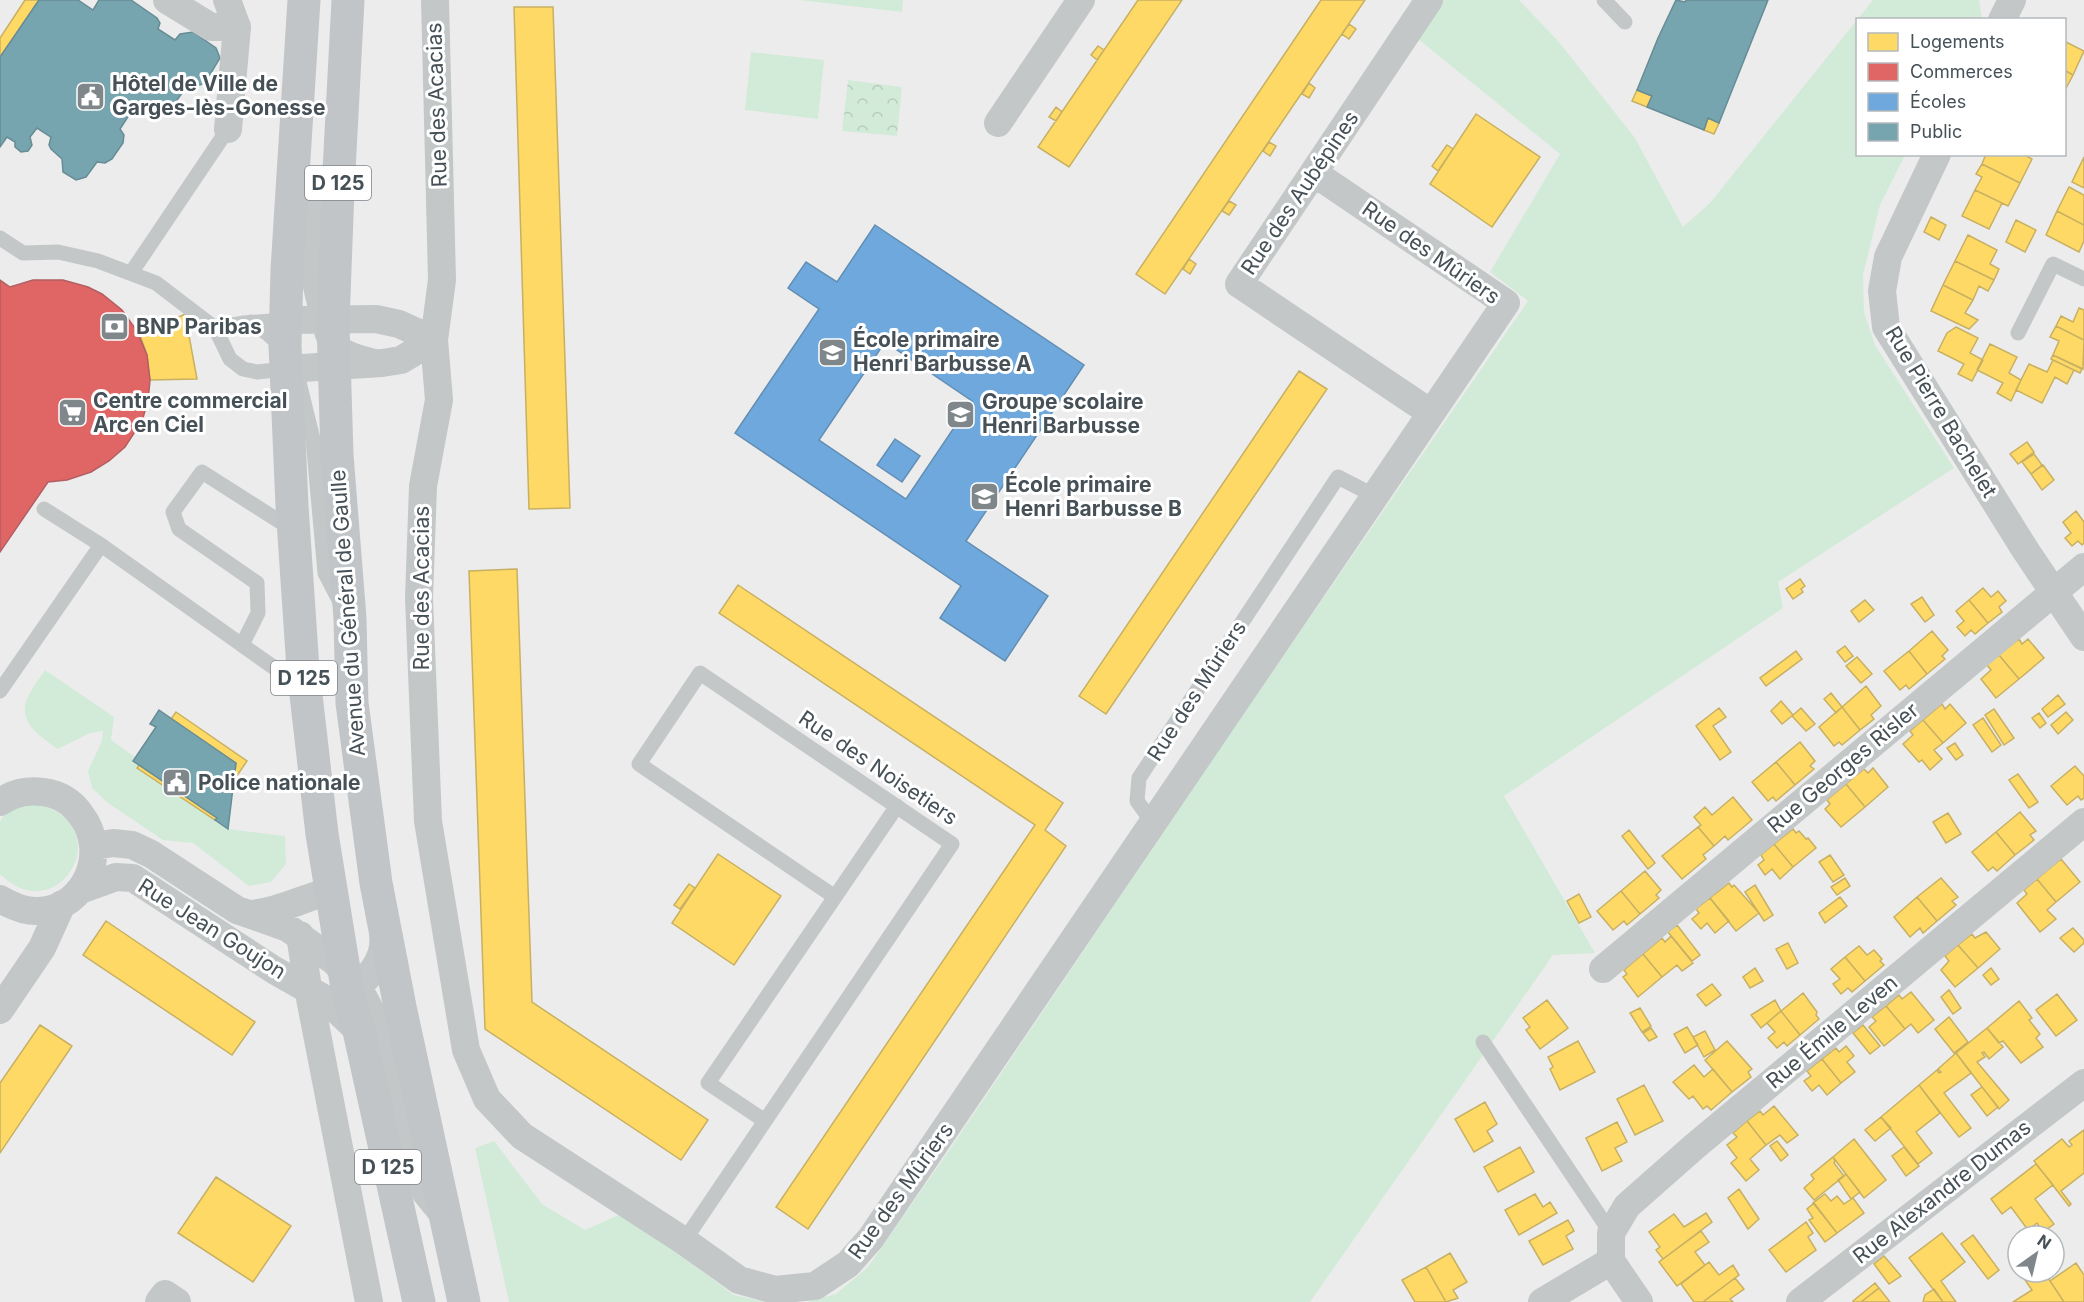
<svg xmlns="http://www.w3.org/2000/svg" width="2084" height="1302" font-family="Inter,sans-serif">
<defs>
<pattern id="forest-crowns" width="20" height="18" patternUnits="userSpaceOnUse" patternTransform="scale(1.5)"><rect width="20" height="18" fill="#d2ebd9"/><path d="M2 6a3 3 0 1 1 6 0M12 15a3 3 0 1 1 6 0" fill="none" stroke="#b6cbbc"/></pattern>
</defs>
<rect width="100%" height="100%" fill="#edecec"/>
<path fill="#d2ebd9" d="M799,0H903L902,12Z
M1443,0H1519L1559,42L1635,138L1683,227L1710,203L1873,0H1979L1982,19L1858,20V154L1905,155L1880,205L1863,275L1864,312L1875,345L1954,468L1778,582L1783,608L1504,796L1595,953L1553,955L1310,1302H807L836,1294L868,1267L948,1152L1239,720L1528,301L1490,272L1560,154L1418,39Z
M751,52L824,60L818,119L745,110Z
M45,670L114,717L111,740L135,757L133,761L217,818L215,821L228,829L285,836L286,864L271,882L249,886L193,843L163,840L108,803L92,788L88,771L102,741L103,731L90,733L58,749C42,738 17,722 27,699C31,689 39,679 45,670Z
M36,804C122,823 59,933 0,874C0,863 0,830 0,822C5,808 25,805 36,804Z
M494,1141L542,1204L585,1230L623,1213L734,1295L765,1302H509L475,1148Z"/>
<path fill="url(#forest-crowns)" d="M848,80L902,87L897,136L842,131Z"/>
<path fill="#ffd966" stroke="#c7b062" stroke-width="1.5" d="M25,0H39L0,57V38Z
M1138,0H1182L1069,167L1038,147Z
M1321,0H1365L1165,294L1136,274Z
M514,7H553L570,508L529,509Z
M1349,24L1356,29L1349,39L1342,34Z
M2064,41L2084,51L2073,75L2064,70Z
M1098,46L1104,50L1097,60L1091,55Z
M2064,70L2073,75L2064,92Z
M1309,83L1315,88L1309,98L1302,94Z
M1637,90L1652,96L1647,107L1632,101Z
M1056,107L1062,112L1056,121L1049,117Z
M1476,114L1540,157L1492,227L1430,184Z
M1708,118L1719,123L1714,134L1704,130Z
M1269,142L1276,146L1270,156L1263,151Z
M1447,145L1453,149L1438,171L1432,166Z
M1986,154H2023L2032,159L2020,183L1982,164Z
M2084,157V188L2072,182Z
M1982,164L2020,183L2008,206L1975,190L1982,177L1976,174Z
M2069,187L2084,195V225L2057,211Z
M1975,190L2002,203L1989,229L1962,216Z
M1229,201L1236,205L1229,215L1222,211Z
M2057,211L2084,225V241L2079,252L2046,235Z
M1931,217L1946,225L1939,240L1924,232Z
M2016,220L2036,230L2025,252L2006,242Z
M1968,235L1997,250L1990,264L1999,269L1994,280L1955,261Z
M1189,259L1196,264L1190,274L1183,269Z
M1955,261L1994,280L1988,291L1979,286L1973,300L1943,285Z
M1943,285L1973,300L1965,313L1978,320L1969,329L1931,311Z
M2079,308L2084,310V340L2056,326L2061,316L2073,322Z
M185,314L197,379L150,380L147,355L140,335Z
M2056,326L2084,340L2083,369L2053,355L2059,341L2050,337Z
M1956,327L1978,338L1970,353L1983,360L1972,381L1958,374L1964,364L1938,351L1947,333Z
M1990,344L2017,357L2009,373L2021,380L2011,401L1997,393L2003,383L1977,370Z
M28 374a24 24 0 1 1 48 0a24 24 0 1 1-48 0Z
M2053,355L2082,369L2080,373L2053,360L2051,359Z
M2053,360L2074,370L2067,384L2055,377L2042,403L2016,390L2029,364L2047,372Z
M1299,371L1327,389L1106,714L1079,696Z
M2027,442L2034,452L2018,464L2010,454Z
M2034,454L2042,465L2031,474L2022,462Z
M2043,465L2054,480L2042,490L2031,474Z
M2076,511L2084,522V543L2082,545L2078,541L2072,546L2065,538L2071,533L2063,522Z
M517,569L532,1002L708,1120L681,1160L485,1029L469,571Z
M1800,579L1805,586L1801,589L1803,592L1793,599L1786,589Z
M738,585L1063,803L1045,830L1066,846L808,1229L776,1207L1035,825L719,613Z
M1983,588L1991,597L1998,591L2006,601L1999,607L2002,612L1988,623L1969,600Z
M1922,597L1934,615L1925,622L1911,604Z
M1865,600L1874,610L1859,622L1851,611Z
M1969,600L1988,623L1975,634L1971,630L1965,636L1957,627L1964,621L1956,611Z
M1932,631L1948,650L1942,656L1945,659L1927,674L1909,651Z
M2019,639L2022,644L2028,639L2044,658L2019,679L1999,655Z
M1845,646L1853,656L1845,662L1837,652Z
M1796,651L1802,659L1766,686L1760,678Z
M1909,651L1927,674L1909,689L1906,685L1900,690L1884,671Z
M1999,655L2019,679L1996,698L1981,679L1991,670L1987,665Z
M1857,657L1872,674L1861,683L1846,666Z
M1866,686L1881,706L1871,715L1874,719L1860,730L1842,707Z
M1831,693L1842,707L1836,713L1824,699Z
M2058,695L2065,704L2048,717L2042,709Z
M1781,701L1793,715L1782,724L1771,711Z
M1942,704L1945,709L1950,704L1966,723L1943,743L1923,720Z
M1842,707L1860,730L1842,745L1839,742L1834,746L1819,727Z
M1719,708L1726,717L1713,726L1731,752L1720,760L1696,726Z
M1801,708L1815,724L1806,731L1792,716Z
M1994,709L2014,738L2004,745L1985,715Z
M176,712L247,761L234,780L236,763L171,719Z
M2066,712L2073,720L2058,734L2051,725Z
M2039,713L2046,723L2040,728L2032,718Z
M1983,718L2001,745L1992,752L1973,725Z
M1923,720L1943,743L1934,750L1942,759L1930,770L1922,760L1919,762L1903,744L1913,735L1910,731Z
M1800,742L1815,761L1810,766L1814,769L1795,785L1776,762Z
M1955,743L1963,755L1956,760L1947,748Z
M1776,762L1795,785L1776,801L1773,797L1768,801L1752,782Z
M139,765L217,818L215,820L137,768Z
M2075,766L2084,776V798L2081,800L2078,796L2067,805L2051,786Z
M1873,768L1888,787L1865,807L1846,784L1864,769L1868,773Z
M2018,774L2038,802L2029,808L2009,780Z
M1846,784L1865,807L1841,827L1825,809L1830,804L1827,800Z
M1733,797L1752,820L1728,840L1725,836L1714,846L1698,827L1701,825L1694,817L1705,807L1712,815Z
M2020,812L2036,831L2030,835L2034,840L2015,855L1996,832Z
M1948,813L1961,834L1946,843L1933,822Z
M1698,827L1714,846L1703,855L1706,859L1682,879L1662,856Z
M1793,829L1796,833L1799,831L1806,839L1808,838L1816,848L1793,867L1774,844Z
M1629,830L1655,863L1648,869L1622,836Z
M1996,832L2015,855L1997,871L1993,867L1988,871L1972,852Z
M1774,844L1793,867L1780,879L1772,869L1765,875L1758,865L1764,860L1761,855Z
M718,854L781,896L734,965L672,923Z
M1830,855L1844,875L1833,882L1819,862Z
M2061,859L2080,882L2056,902L2037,879Z
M1645,871L1661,890L1656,895L1659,898L1640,914L1621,891Z
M1845,878L1850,886L1837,895L1831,887Z
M1941,878L1958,897L1952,901L1956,905L1937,921L1917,897Z
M2037,879L2056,902L2047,910L2056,919L2040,932L2017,903L2027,894L2024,890Z
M1729,883L1732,887L1734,885L1759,913L1736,931L1710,898Z
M689,884L695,888L680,909L674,905Z
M1755,885L1773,915L1764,921L1745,892Z
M1621,891L1640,914L1627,925L1624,921L1613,930L1597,911Z
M1579,894L1591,917L1579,923L1567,901Z
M1840,897L1847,906L1825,923L1819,913Z
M1917,897L1937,921L1923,933L1920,928L1910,937L1894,917Z
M1710,898L1729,921L1715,933L1707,923L1701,929L1692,919L1699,913L1696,909Z
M106,921L255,1022L232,1055L83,955Z
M1677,925L1700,955L1692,961L1668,932Z
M2073,928L2084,940V943L2074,952L2060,938Z
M1986,932L2000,949L1978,968L1958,945L1972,934L1975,938Z
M1671,936L1693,963L1682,971L1677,965L1662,977L1643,954L1662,938L1665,942Z
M1788,943L1798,963L1787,969L1776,949Z
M1958,945L1978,968L1955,987L1941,970L1949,961L1945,956Z
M1859,946L1867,955L1874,950L1882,959L1880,961L1884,965L1865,981L1845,957Z
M1643,954L1662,977L1638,997L1623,977L1627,974L1624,970Z
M1845,957L1865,981L1852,992L1848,988L1841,994L1833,984L1840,979L1831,969Z
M1755,968L1763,981L1750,988L1743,977Z
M1991,968L1999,979L1991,985L1983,975Z
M1712,984L1721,995L1706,1006L1697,995Z
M1949,990L1961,1008L1953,1014L1941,997Z
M1911,992L1934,1020L1918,1033L1911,1024L1905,1029L1886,1006L1899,995L1902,999Z
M1803,993L1817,1012L1816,1015L1819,1019L1800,1035L1781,1011Z
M2057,994L2077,1020L2056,1036L2036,1010Z
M1547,1000L1568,1028L1540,1049L1526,1030L1530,1027L1523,1018Z
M1775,1000L1781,1011L1761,1028L1751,1015Z
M2019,1001L2032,1018L2029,1020L2040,1034L2036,1038L2043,1047L2021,1063L2003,1041L1999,1043L1987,1028Z
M1886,1006L1905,1029L1884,1046L1869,1027L1876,1021L1872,1017Z
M1640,1008L1651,1026L1642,1032L1630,1013Z
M1781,1011L1800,1035L1787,1046L1784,1042L1777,1048L1768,1038L1775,1032L1767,1023Z
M1949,1017L1968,1042L1954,1053L1935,1029Z
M40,1025L72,1046L0,1153V1083Z
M1863,1025L1880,1046L1870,1054L1853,1033Z
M1687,1027L1698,1045L1685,1053L1674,1034Z
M1651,1028L1657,1037L1649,1041L1643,1033Z
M1987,1028L2003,1047L1989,1059L1984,1052L1982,1053L1985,1057L1977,1062L2009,1100L1999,1109L1956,1053Z
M1705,1031L1715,1050L1704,1057L1693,1037Z
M1578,1041L1595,1072L1560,1090L1550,1069L1553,1067L1548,1057Z
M1727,1041L1752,1069L1748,1072L1751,1077L1732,1092L1705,1060Z
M1846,1046L1854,1056L1847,1062L1855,1072L1841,1083L1822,1059L1836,1048L1839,1052Z
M1956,1053L1971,1073L1944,1093L1971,1128L1959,1137L1919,1085L1937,1070L1939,1073L1941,1072L1938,1069Z
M1822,1059L1841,1083L1827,1095L1819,1085L1812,1091L1804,1081L1811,1076L1807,1071Z
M1694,1065L1704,1077L1713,1069L1732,1092L1711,1110L1707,1106L1703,1109L1693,1096L1689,1099L1673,1082Z
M1644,1085L1663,1121L1635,1135L1617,1099Z
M1919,1085L1940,1113L1916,1132L1932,1153L1918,1164L1881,1117Z
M1982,1087L1998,1107L1987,1116L1971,1095Z
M1485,1102L1497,1124L1487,1131L1493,1141L1474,1152L1455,1119Z
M1774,1106L1798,1135L1787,1143L1780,1135L1766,1145L1747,1121L1760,1111L1763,1115Z
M1881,1117L1891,1128L1875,1141L1865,1130Z
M1747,1121L1766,1145L1750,1159L1759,1170L1746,1181L1731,1163L1737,1158L1727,1145L1737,1137L1733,1133Z
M1617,1122L1627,1142L1615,1148L1622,1161L1602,1171L1586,1138Z
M2084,1130V1173L2061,1191L2071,1204L2069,1206L2034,1161L2062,1139L2069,1147L2072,1145L2069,1141Z
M1854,1139L1886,1180L1864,1198L1833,1157Z
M1777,1141L1788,1155L1781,1161L1770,1146Z
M1520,1147L1534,1172L1498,1192L1484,1167Z
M1904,1147L1919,1166L1906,1176L1892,1156Z
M1833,1157L1835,1161L1834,1163L1844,1176L1814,1200L1804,1188L1814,1179L1811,1175Z
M2036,1164L2053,1185L2035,1199L2054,1224L2043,1232L2037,1223L2028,1230L2011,1207L2002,1214L1991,1199Z
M1846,1174L1860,1192L1851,1199L1838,1180Z
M216,1177L291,1226L253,1282L178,1233Z
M1739,1189L1759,1219L1748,1229L1728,1198Z
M1535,1194L1543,1207L1550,1202L1557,1213L1519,1235L1505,1210Z
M1825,1194L1831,1201L1837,1196L1844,1204L1853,1198L1864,1213L1837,1233L1813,1203Z
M1814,1203L1837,1233L1825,1242L1809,1220L1813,1218L1807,1209Z
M1706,1213L1712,1222L1663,1259L1656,1250L1660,1247L1649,1232L1674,1214L1684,1227Z
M1568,1220L1574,1231L1566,1236L1573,1249L1543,1265L1529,1241Z
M1806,1222L1813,1233L1808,1237L1816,1250L1786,1272L1769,1250Z
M1701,1231L1709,1242L1695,1252L1705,1265L1677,1286L1659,1262Z
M1942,1233L1965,1262L1941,1281L1956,1302H1943L1909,1258Z
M1973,1235L1999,1270L1988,1279L1961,1244Z
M1450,1253L1467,1282L1453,1290L1458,1298L1446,1302L1426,1267Z
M1884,1256L1901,1276L1889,1284L1874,1264Z
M1709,1262L1719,1275L1733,1265L1739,1275L1703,1302H1694L1681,1284Z
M2076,1263L2084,1275V1302H2064L2050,1281Z
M1426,1267L1446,1302H1415L1402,1280Z
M2037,1272H2044L2064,1302H2013L2032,1290L2025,1280Z
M1735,1278L1744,1289L1730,1299L1733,1302H1703Z
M1875,1283L1879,1288L1861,1302H1854L1853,1301Z
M1879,1288L1890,1302H1861Z
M1934,1289L1943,1302H1923L1925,1295Z"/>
<path fill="#e06666" stroke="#b25f62" stroke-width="1.5" d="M0,280L10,287L33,280H63L88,287L102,294L122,310L137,331L147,355L150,380L148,401L142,421L125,447L109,461L91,472L67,480L48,482L0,552Z"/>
<path fill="#6fa8dc" stroke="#628eb4" stroke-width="1.5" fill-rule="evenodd" d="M875,225L1084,365L966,541L1048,596L1005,661L940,618L961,586L735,433L819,309L788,288L806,262L837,282ZM885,342L972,401L906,499L819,440Z
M895,439L920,456L902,482L877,465Z"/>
<path fill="#76a5af" stroke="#678c95" stroke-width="1.5" d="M39,0H78L93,10L99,0H131L157,18L160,23L158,29L175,40L180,34L193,32L216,48L220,58L205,83L195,87L188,85L169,111L161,112L149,104L145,110L138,114L131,112L120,129L124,135L123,143L112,159L105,163L97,162L86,177L76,180L63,172L62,159L51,149L49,145L51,137L37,128L30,137L32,145L28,151L21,152L15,147V142L7,137L0,147V57Z
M1676,0L1685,2L1686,0H1768L1719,123L1708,118L1704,130L1647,107L1652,96L1637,90L1658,38Z
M159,710L236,763L228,829L215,820L217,818L133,761L156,727L150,724Z"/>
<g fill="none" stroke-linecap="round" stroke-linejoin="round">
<path stroke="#c3c7c8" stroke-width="15" d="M1604,0L1625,22
M0,238L23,253L58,252L98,261L156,283L215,328L230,359L243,369L257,372L286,369
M131,273L228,129
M250,322L268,334L284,349
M215,328L244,323L286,320
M2018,333L2053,264L2084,279
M298,378L313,439L325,573L339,600
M44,509L101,545L242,645L258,613L257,583L179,529L173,512L202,472L293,530
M242,645L303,688
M0,691L101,545
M1153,823L1137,801L1139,778L1338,477L1375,496
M1483,1042L1611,1233
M765,1121L708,1083L897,806
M684,1241L952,844L700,673L639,764L835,897"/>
<path stroke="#c3c7c8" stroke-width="28" d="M167,0L211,27H237
M227,0L237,27L228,129
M435,0L442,280L434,340L439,400L423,486L419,598L428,821L466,1050L487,1099L522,1136L684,1241L739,1280L775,1290L815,1286L848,1264L871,1238L1506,303L1314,173
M1429,0L1239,284L1431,413
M2002,20L2012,0
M998,123L1081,0
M1937,154L1888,257L1882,291L1886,327L2026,551L2084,637
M307,182C306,224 311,266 322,307C324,319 327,332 333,343C342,356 360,359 374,363
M286,320L376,319L399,324L434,340
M286,369L382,363L401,360L434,340
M0,802C13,793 28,790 43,792C59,794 72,802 81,815C109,851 87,908 39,911C25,912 12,906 0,899
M95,846L113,843L132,845L151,854L237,910L288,928L334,961L358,987L374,1017L394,1070L409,1150L416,1171L426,1193L443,1214
M80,890L116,877L133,878L274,970L325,999L359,1031
M250,914C278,912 303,898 331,891
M300,935L308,988L369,1302
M1603,969L2084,567
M342,997C360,988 380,967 383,947C384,941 383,934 383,928
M0,1010L42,948L62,904
M1611,1261V1233L1627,1206L1695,1146L2084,822
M1611,1261L1639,1302
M159,1302L165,1294L177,1302
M1542,1302L1611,1261
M1800,1302L2084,1083"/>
<path stroke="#c2c5c7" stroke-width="33" d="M304,0L287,270L285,345L292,506L303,669L322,834L348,994L359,1031L419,1302
M348,0L338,190L333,323L337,455L350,618L352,703L376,883L400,1007L464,1302"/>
</g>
<defs>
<symbol id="civic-square" viewBox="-11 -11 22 22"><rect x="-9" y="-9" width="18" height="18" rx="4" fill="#80878b" stroke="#fff"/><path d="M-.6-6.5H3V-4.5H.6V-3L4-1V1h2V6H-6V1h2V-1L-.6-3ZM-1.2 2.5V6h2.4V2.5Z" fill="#fff"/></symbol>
<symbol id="bank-square" viewBox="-11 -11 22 22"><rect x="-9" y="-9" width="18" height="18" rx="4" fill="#80878b" stroke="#fff"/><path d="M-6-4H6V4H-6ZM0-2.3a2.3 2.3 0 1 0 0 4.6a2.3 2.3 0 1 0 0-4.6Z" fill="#fff"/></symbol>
<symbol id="school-square" viewBox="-11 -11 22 22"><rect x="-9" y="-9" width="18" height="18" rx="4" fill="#80878b" stroke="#fff"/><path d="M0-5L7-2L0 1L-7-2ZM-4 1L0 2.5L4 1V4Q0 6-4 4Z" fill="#fff"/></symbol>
<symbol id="supermarket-square" viewBox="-11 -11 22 22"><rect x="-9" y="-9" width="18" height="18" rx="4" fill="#80878b" stroke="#fff"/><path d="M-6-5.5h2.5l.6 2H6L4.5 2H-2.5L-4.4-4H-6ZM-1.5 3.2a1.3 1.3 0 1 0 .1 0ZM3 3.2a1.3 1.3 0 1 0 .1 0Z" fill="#fff"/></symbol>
</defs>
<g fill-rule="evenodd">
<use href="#civic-square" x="74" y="80" width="33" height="33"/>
<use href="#bank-square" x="98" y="310" width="33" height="33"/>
<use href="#school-square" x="816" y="336" width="33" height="33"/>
<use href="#supermarket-square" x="56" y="396" width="33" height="33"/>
<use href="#school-square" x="944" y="398" width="33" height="33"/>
<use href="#school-square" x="968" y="480" width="33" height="33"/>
<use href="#civic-square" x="160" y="766" width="33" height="33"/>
</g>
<g text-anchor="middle" stroke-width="6" stroke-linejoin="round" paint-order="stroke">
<g fill="#fff" stroke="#7d8489" stroke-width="1.5">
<rect x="305" y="166" width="66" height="34" rx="4.5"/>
<rect x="271" y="661" width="66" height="34" rx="4.5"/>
<rect x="355" y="1150" width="66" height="34" rx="4.5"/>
</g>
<g font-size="20" font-weight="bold" fill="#455057">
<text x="338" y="190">D 125</text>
<text x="304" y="685">D 125</text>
<text x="388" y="1174">D 125</text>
</g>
<g font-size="21" font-weight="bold" fill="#455057" stroke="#fff" text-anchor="start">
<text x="112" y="91">Hôtel de Ville de<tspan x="112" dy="24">Garges-lès-Gonesse</tspan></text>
<text x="136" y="334">BNP Paribas</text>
<text x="853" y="347">École primaire<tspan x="853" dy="24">Henri Barbusse A</tspan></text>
<text x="93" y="408">Centre commercial<tspan x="93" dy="24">Arc en Ciel</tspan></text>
<text x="982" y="409">Groupe scolaire<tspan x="982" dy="24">Henri Barbusse</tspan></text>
<text x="1005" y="492">École primaire<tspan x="1005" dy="24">Henri Barbusse B</tspan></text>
<text x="198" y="790">Police nationale</text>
</g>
<g font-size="21" fill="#455057" stroke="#fff">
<text transform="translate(437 105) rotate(-92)" y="7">Rue des Acacias</text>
<text transform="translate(1300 193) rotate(-56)" y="7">Rue des Aubépines</text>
<text transform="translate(1431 253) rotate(35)" y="7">Rue des Mûriers</text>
<text transform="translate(1941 412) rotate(59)" y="7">Rue Pierre Bachelet</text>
<text transform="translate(422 588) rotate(-90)" y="7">Rue des Acacias</text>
<text transform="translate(348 613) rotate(-94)" y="7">Avenue du Général de Gaulle</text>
<text transform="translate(1197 691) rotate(-57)" y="7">Rue des Mûriers</text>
<text transform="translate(878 768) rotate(34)" y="7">Rue des Noisetiers</text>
<text transform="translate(1843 768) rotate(-40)" y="7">Rue Georges Risler</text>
<text transform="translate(212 929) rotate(32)" y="7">Rue Jean Goujon</text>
<text transform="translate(1832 1032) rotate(-40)" y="7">Rue Émile Leven</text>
<text transform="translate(901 1191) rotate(-54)" y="7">Rue des Mûriers</text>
<text transform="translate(1942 1192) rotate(-38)" y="7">Rue Alexandre Dumas</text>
</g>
</g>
<rect x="1856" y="18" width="210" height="138" fill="#ffffff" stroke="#b5b9bc" stroke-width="1.5"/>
<rect x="1868" y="33" width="30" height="18" fill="#ffd966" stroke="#b5b9bc" stroke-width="1.5"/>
<text x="1910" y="48" font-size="18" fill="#455057">Logements</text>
<rect x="1868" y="63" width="30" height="18" fill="#e06666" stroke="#b5b9bc" stroke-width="1.5"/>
<text x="1910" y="78" font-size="18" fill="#455057">Commerces</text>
<rect x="1868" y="93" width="30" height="18" fill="#6fa8dc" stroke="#b5b9bc" stroke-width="1.5"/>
<text x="1910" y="108" font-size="18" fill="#455057">Écoles</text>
<rect x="1868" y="123" width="30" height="18" fill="#76a5af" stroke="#b5b9bc" stroke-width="1.5"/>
<text x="1910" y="138" font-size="18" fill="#455057">Public</text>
<g transform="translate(2036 1254) rotate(34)"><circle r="28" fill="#ffffff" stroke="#b5b9bc" stroke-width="1.5"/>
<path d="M0-4.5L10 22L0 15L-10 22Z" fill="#80878b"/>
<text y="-9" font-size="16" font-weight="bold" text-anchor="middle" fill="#455057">N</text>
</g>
</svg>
